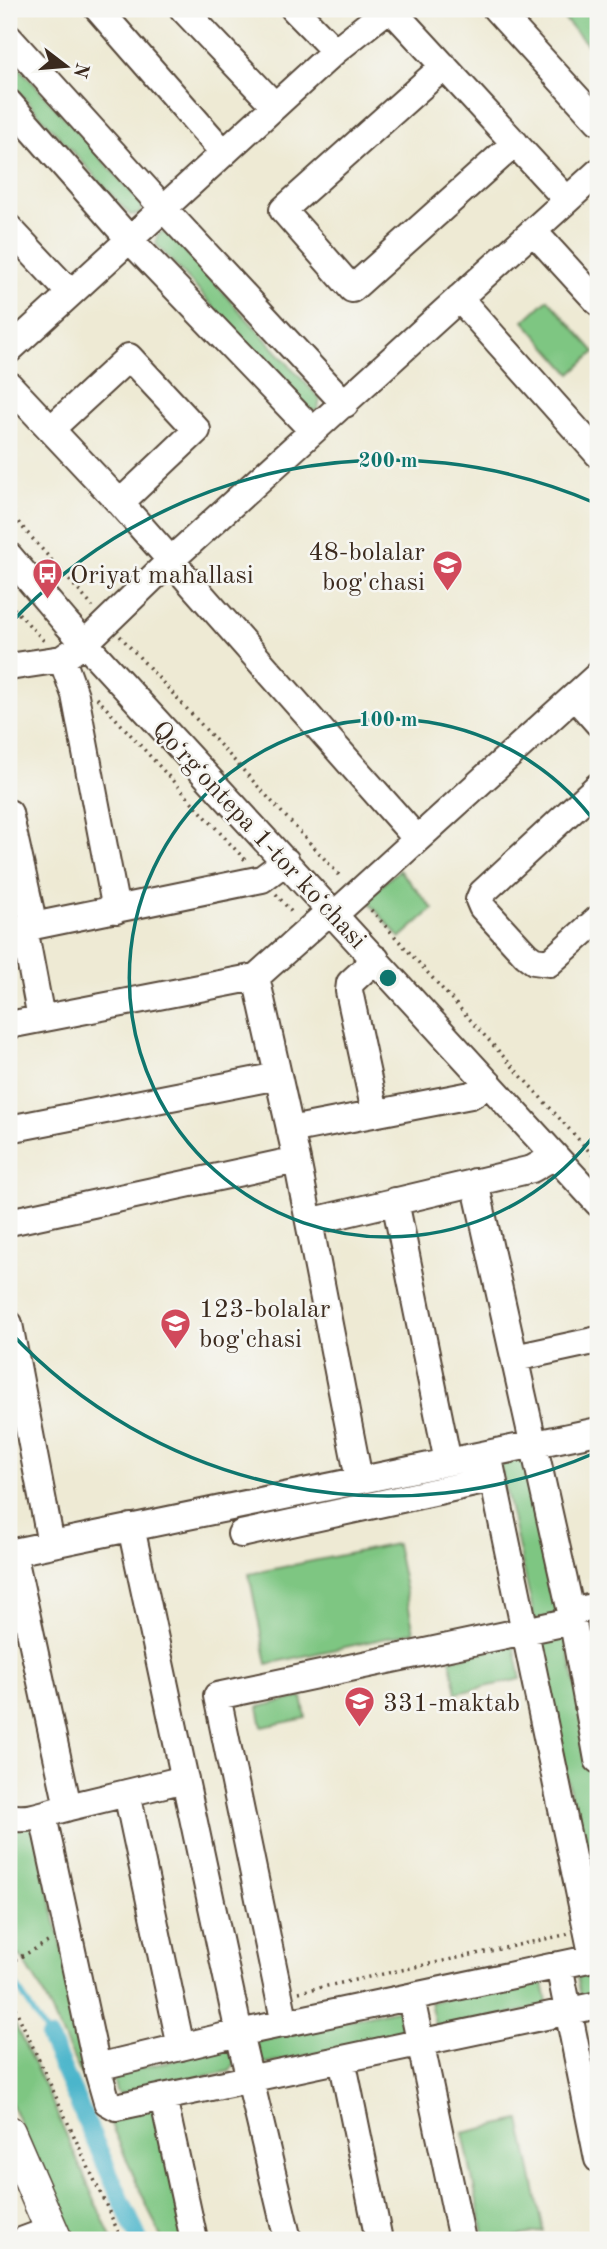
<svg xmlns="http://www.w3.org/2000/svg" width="607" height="2249" font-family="'Old Standard TT',serif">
<rect width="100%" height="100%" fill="#f6f6f2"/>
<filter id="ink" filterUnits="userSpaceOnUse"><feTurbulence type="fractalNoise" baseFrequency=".0143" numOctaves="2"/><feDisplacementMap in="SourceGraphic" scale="14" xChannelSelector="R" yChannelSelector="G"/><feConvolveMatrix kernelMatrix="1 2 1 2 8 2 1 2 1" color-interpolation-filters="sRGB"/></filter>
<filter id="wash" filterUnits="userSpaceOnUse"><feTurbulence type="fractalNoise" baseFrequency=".00686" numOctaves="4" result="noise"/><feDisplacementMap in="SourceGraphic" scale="28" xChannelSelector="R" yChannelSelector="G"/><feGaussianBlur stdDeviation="1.57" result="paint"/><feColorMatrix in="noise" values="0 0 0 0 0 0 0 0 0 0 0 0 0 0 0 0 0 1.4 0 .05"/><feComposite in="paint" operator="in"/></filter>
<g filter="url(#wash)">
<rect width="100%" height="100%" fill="#eeead4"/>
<path fill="#7ec682" stroke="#5c7850" stroke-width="2" d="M555,9H598V56Z
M9,56L142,204L140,214L130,215L9,81Z
M161,232L169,233L320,399L318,410L308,411L156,244L157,236Z
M548,299L595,352L571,374L524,321Z
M399,870L433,909L400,938L366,899Z
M527,1455L561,1614L535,1620L499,1460Z
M396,1544L414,1632L267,1664L249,1574Z
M564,1630L598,1798V1922L537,1639Z
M514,1645L521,1679L457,1693L450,1659Z
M302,1697L306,1718L262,1727L258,1707Z
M33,1823L100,2112L99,2113L41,1989L20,1955L9,1963V1826Z
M598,1967V1995L581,1998L576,1971Z
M542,1979L548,2006L436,2029L430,2002Z
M398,2009L403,2037L262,2064L258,2062L254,2042Z
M9,2012L52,2102L112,2240H72L9,2098Z
M230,2047L235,2063L230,2071L119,2094L116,2091L112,2075Z
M156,2108L186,2240H162L107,2115Z
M520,2120L544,2231L498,2240H485L463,2133Z"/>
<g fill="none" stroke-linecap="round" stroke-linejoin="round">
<path stroke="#4cb5cb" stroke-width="5" d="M9,1973L49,2038"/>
<path stroke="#4cb5cb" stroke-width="18" d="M49,2038L139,2240"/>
</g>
</g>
<g filter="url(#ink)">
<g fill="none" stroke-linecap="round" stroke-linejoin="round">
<defs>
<path id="minor" d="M98,9L224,153
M183,9L275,106
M294,9L335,51
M391,9L567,200
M496,9L598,121
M9,38L163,208L345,404
M444,66L283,210L352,289L515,143
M9,103L129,239L313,431
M9,228L70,293
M533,231L598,302
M459,298L598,454
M9,350L335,51L388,9
M9,385L120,503L417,839
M51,429L129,357L197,430L120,503
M9,556L67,624L598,1203
M62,659L75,695L116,910
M9,667L62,659L85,643L171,560L598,172
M575,697L598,723
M598,786L482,893L479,900L482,907L526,955L534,961L549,963L598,919
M9,813L34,926
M335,914L598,675
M24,928L41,1018
M9,931L262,879L286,861
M256,977L297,1160L359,1479
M9,1025L256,977L331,910
M375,1112L349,991L350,983L376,959
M9,1129L278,1076
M290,1130L471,1095L489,1084
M475,1182L571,1612L598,1760
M395,1201L448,1462
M9,1222L297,1160
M309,1222L532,1169L555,1156
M9,1324L51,1544
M515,1358L598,1340
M488,1454L593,1958
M131,1527L239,2033L288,2240
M241,1534L493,1479
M13,1552L68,1807
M9,1553L598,1431
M571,1612L598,1606
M127,1793L181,2047
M43,1816L97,2067L107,2102L116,2107L598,2005
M9,1817C31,1822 51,1811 73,1806C110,1797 148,1788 185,1779
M559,1965L598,2159
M411,1998L462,2240
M285,2024L217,1696L572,1621
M342,2059L379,2240
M97,2067L239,2033L598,1957
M163,2097L194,2240
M24,2240L51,2230"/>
<path id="major" d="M9,2132L56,2240"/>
</defs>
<use href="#minor" stroke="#564739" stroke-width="30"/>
<use href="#major" stroke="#564739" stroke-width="35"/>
<path stroke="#564739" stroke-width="3.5" stroke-dasharray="2 5" stroke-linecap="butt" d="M9,512L93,607
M9,603L44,641
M120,636L342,878
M97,698L245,860
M276,894L294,915
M371,910L598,1161
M9,1963L48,1942
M299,1992L569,1934
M9,1995L122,2240"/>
<use href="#minor" stroke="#fff" stroke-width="26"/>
<use href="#major" stroke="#fff" stroke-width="32"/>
</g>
</g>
<g fill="none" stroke="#0f766e" stroke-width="3.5">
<path d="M598 1130A259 259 0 1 1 598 826"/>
<path d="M595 1453A518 518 0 0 1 9 1331M9 625A518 518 0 0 1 595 503"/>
</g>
<defs>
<symbol id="school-pin" viewBox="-11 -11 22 30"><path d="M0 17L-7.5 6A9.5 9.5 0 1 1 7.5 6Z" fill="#d1495b" stroke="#f6f6f2"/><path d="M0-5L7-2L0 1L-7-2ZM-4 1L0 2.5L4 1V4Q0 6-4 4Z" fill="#fff"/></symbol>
<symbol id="bus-pin" viewBox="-11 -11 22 30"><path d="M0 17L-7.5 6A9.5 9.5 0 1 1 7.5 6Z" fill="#d1495b" stroke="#f6f6f2"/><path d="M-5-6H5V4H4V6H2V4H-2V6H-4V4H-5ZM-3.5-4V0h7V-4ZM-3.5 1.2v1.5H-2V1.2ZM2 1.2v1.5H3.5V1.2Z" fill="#fff"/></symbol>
</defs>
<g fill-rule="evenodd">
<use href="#school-pin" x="430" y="548" width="35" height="47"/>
<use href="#bus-pin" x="30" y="556" width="35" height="47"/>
<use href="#school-pin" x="158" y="1306" width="35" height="47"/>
<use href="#school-pin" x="342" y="1684" width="35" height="47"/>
</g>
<g text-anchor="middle" stroke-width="5" stroke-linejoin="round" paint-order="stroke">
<g font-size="26" fill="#3b2a1e" stroke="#f6f6f2" text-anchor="start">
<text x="425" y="560" text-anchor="end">48-bolalar<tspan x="425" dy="30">bog'chasi</tspan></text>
<text x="70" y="583">Oriyat mahallasi</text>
<text x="199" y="1317">123-bolalar<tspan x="199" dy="30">bog'chasi</tspan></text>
<text x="383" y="1711">331-maktab</text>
</g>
<g font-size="26" fill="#3b2a1e" stroke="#f6f6f2">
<text transform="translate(260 834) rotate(47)" y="9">Qoʻrgʻontepa 1-tor koʻchasi</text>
</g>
</g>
<circle cx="388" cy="978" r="10" fill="#0f766e" stroke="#f6f6f2" stroke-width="3.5"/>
<g font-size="21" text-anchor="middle" font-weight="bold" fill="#0f766e" stroke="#f6f6f2" stroke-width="5" stroke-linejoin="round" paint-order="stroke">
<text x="388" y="467">200 m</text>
<text x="388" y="726">100 m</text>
</g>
<rect width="607" height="2249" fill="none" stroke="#f6f6f2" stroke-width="35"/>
<g transform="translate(66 66) rotate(106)" stroke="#f6f6f2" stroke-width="5" paint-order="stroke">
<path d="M0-5L12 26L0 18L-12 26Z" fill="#3b2a1e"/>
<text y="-10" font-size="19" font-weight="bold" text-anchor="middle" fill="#3b2a1e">N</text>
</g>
</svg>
